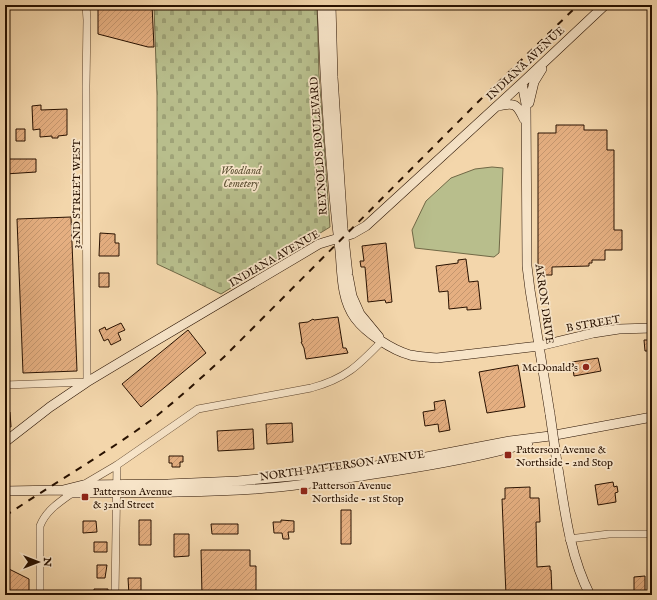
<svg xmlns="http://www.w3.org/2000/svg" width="657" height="600" font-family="'IM FELL English',serif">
<defs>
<pattern id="cemetery-stones" width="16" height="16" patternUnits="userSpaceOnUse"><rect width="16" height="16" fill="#b8be8c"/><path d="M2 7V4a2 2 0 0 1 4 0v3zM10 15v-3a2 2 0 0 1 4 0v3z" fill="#9ea277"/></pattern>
<pattern id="building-hatch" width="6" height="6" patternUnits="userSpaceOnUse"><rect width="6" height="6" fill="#e5af81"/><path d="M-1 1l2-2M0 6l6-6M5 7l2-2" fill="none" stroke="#c4966e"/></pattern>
</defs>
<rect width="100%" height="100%" fill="#f3d6ab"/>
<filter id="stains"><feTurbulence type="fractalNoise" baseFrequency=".005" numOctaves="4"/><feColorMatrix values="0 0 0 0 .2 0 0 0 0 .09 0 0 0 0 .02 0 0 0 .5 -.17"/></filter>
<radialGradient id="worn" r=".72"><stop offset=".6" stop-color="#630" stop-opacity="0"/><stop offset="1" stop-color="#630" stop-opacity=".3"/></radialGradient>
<path fill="url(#cemetery-stones)" stroke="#706846" d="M154,5H317L319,75L330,227L221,294L157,264V94Z"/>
<path fill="#b8be8c" stroke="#706846" d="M492,167L503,168L499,253L494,257L415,248L412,230L426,201L451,178L475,169Z"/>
<path fill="url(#building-hatch)" stroke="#281100" d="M98,5H152L154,47H148L98,34Z
M41,105V110L67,109V135L58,136V138H52V136L40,137V129L33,130L32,106Z
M556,125H584V130H607V150H614V230H622V250H605V260H592V263H589V266L552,267V275H538V133H556Z
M16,129H25V141H16Z
M5,159H36V172L5,174Z
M71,217L77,371L23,373L17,219Z
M100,233L115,234V243H119V256H99Z
M386,243L392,302L386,303L385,300L368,302L365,267H361L360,261H364L362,246Z
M466,259L469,282L478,281L481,309L467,310V307L449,309L448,291L439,292L436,266L458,263V260Z
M99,273H109V287H99Z
M338,317L343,348H346L348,353L306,359L304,348L301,342H302L299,323L308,322L313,319L314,320Z
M121,323L125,330L118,333L121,340L111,345L108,339L104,341L99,330L105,327L106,330Z
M188,330L206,353L141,407L122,384Z
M644,340H652V351H645Z
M598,358L601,371L574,376L572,362Z
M518,365L525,407L487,413L479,372Z
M445,400L450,430L439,432L438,424L425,426L423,412L435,410L434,402Z
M5,412H10L11,427H5Z
M292,423L293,442L267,444L266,424Z
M253,429L254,449L218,451L217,431Z
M169,456H183V462H180V467H172V463H169Z
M613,482L614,487L617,486L618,492L615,493L616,502L598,505L595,485Z
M530,487V498H539L540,522H536L537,567L550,566V570H551L552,595H506L502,499H505V488Z
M341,510H351V544H341Z
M139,520H151V545H139Z
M281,520L294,521V532H288L289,539H283L282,533H274L273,522H281Z
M83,521H96L97,532L83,533Z
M211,524H238V534H212Z
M174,534H189V556L174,557Z
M94,542H107V552H94Z
M201,550H250V566H256V595H202Z
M97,565H107L105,578H97Z
M5,567L29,579V595H5Z
M645,576V592L634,593V577Z
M128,578H141V595H129Z
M94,589H108V595H97V594H94Z"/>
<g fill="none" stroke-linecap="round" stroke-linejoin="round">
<defs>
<path id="street" d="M5,385L87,382L86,86L87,20L86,5
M83,485L117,465L198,409L311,388C345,379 358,366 382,341
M569,539L609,534H652
M40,595V526C46,510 61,501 75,491
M115,595L117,465"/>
<path id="secondary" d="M322,5C325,87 330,169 340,251C342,273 341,299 355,318C366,333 392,350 410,355C419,357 428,357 437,358L539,346L593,333L619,329L652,328
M331,5L333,77L343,229L348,275L352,296L360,314L379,337
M522,83L526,104L527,266L530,290L550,414
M529,103L534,82L542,69
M498,106C515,102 517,104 524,119
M5,442L50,407L87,382L142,349L319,244L352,234L366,226L522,83L605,5
M556,456C564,503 568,552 590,595
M5,491L63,490L83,485L168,484L238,481L327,473L395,463L510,441L550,436L652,417
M65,491L71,493C133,493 194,493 256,489C302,486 349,478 394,471C439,464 485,456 528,443"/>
</defs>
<use href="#street" stroke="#5b422b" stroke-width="8"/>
<use href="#secondary" stroke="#281100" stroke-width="10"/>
<use href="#street" stroke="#f7e4c8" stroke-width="7"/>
<use href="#secondary" stroke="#f7e4c8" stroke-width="9"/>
<path stroke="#281100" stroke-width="2" stroke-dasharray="7 7" stroke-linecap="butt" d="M5,516C53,484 103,455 150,421C176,401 200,379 224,357L480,100L578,5"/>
<defs>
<path id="secondary-bridge" d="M550,414L556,456"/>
</defs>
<use href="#secondary-bridge" stroke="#281100" stroke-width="10" stroke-linecap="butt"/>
<use href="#secondary-bridge" stroke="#f7e4c8" stroke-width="9"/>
</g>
<g fill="#8f2418" stroke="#f7e4c8" stroke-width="1.5">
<circle cx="586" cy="367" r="4"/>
<rect x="504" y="451" width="8" height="8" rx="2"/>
<rect x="300" y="487" width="8" height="8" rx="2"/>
<rect x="81" y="493" width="8" height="8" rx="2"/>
</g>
<g text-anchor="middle" stroke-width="3.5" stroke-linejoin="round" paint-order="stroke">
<g font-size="11" fill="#281100" stroke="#f7e4c8">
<text transform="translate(525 63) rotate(-43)" y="4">INDIANA AVENUE</text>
<text transform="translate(318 146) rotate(-94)" y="4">REYNOLDS BOULEVARD</text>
<text transform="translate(76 194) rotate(-90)" y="4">32ND STREET WEST</text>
<text transform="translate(274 258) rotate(-30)" y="4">INDIANA AVENUE</text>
<text transform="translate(545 304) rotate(82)" y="4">AKRON DRIVE</text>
<text transform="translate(593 323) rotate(-10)" y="4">B STREET</text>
<text transform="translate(342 465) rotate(-8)" y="4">NORTH PATTERSON AVENUE</text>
</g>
<g font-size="11" font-style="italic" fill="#5a4e31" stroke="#f7e4c8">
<text x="241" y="174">Woodland<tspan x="241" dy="13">Cemetery</tspan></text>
</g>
<g font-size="11" fill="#281100" stroke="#f7e4c8" text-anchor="start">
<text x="578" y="371" text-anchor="end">McDonald's</text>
<text x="516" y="453">Patterson Avenue &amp;<tspan x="516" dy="13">Northside - 2nd Stop</tspan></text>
<text x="312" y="489">Patterson Avenue<tspan x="312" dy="13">Northside - 1st Stop</tspan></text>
<text x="93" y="495">Patterson Avenue<tspan x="93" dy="13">&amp; 32nd Street</tspan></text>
</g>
</g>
<rect width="657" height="600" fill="none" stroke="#f3d6ab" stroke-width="20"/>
<rect x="6" y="6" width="645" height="588" fill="none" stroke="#281100" stroke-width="2"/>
<rect x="10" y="10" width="637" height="580" fill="none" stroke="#281100"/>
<g transform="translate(38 562) rotate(90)" stroke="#f7e4c8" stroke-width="3" paint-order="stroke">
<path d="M0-3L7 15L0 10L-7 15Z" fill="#281100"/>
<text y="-6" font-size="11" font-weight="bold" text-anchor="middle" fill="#281100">N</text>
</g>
<rect width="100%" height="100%" filter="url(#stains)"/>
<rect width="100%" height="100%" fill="url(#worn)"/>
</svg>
